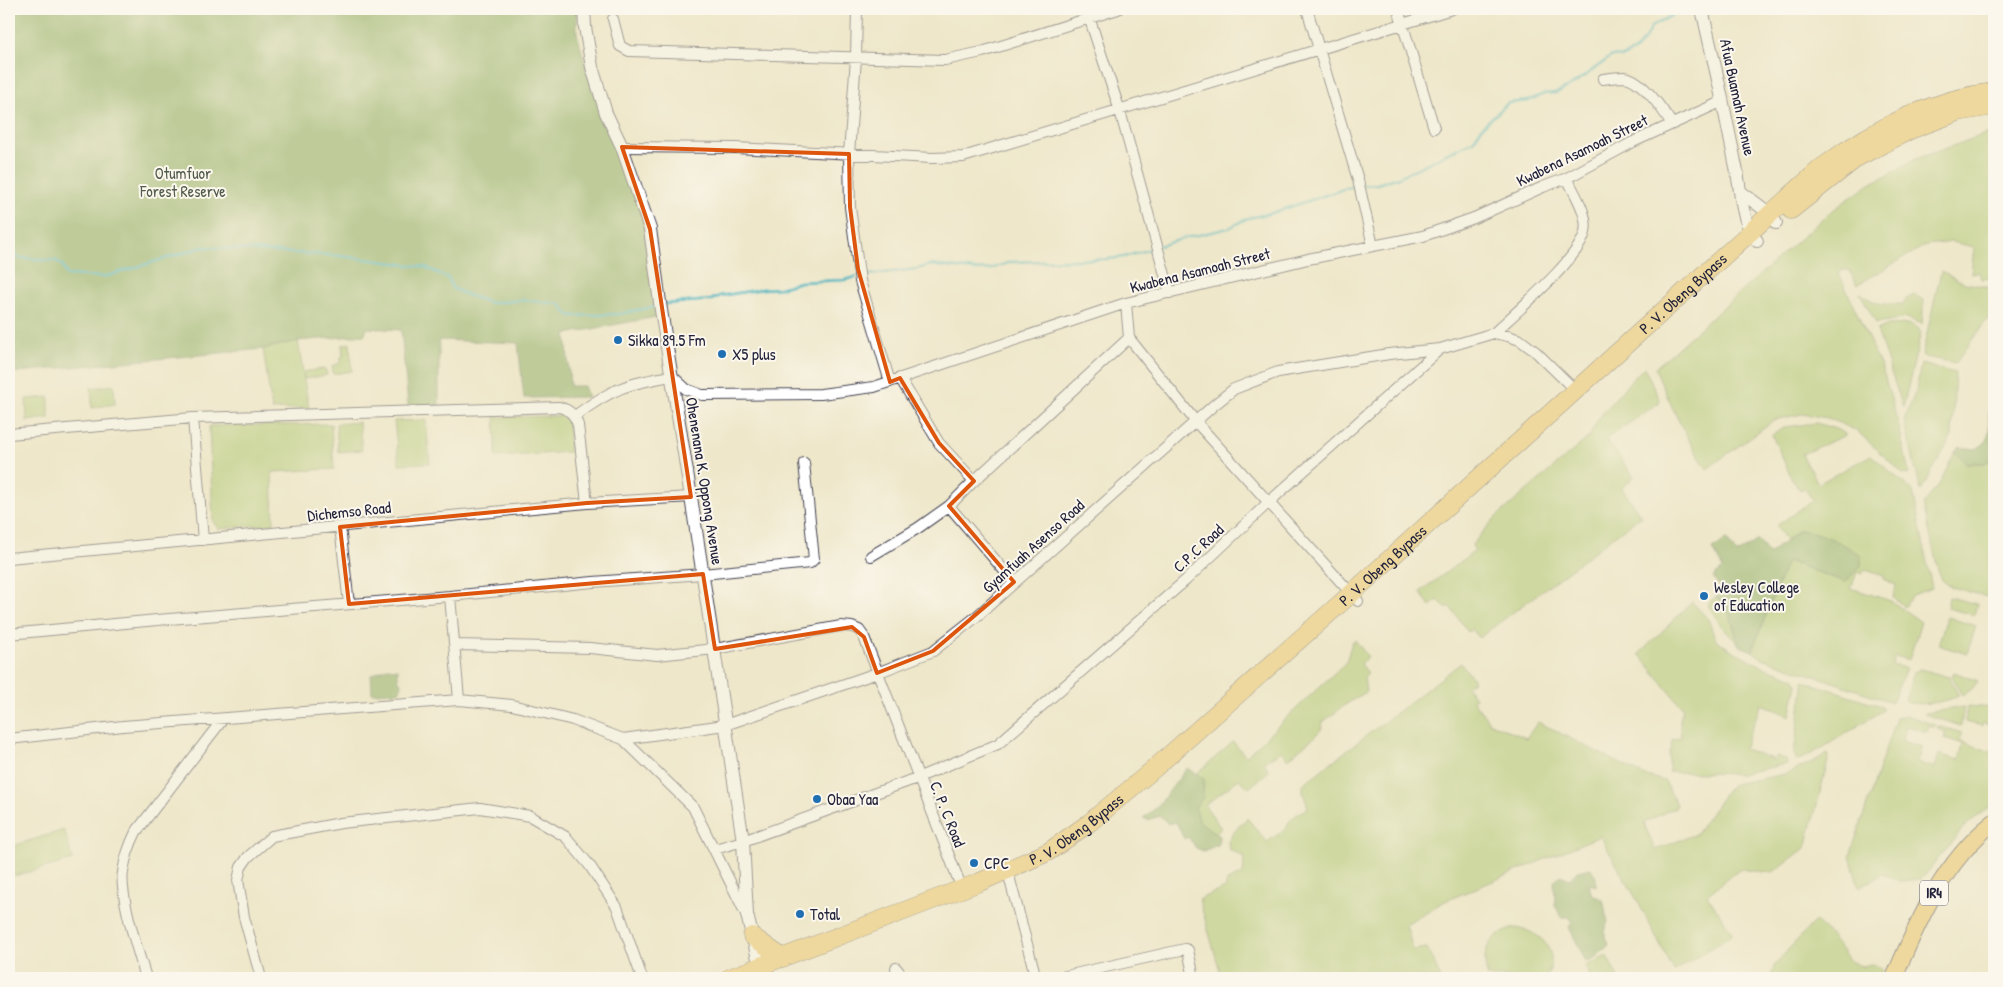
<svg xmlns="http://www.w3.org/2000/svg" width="2003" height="987" font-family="'Patrick Hand',sans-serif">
<rect width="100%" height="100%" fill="#fbf7ec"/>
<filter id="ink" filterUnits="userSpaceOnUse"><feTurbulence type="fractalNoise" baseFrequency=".02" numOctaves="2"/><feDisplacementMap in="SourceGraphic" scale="10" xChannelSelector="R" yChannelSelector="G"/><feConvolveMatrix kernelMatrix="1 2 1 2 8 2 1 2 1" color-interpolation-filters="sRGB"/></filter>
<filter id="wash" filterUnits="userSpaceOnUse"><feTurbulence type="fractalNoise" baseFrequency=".0096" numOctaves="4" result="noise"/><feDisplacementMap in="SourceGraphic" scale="20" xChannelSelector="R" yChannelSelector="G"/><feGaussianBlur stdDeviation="1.12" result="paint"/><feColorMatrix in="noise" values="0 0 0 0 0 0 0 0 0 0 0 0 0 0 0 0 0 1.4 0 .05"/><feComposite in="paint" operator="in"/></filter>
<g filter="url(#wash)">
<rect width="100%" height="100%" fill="#eee7ca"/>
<path fill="#a9c66e" stroke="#667454" d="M1994,131V278L1981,279L1979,272L1971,273L1974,247L1952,242L1926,245L1857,285L1849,270H1841L1839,273L1883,371L1899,426L1909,473L1908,475L1903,474L1857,431L1828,418L1802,414L1774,420L1707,469C1685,437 1670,404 1655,368L1830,212L1870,184L1916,159Z
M1941,271L1965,283L1988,287L1994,299V311L1977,333L1956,363L1925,357L1922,355Z
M1860,293C1880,306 1879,304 1903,304L1906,299L1914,295L1924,300L1922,324L1907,318L1876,323Z
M1910,324L1918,328L1921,333L1903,408L1877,330L1888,325Z
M298,341L303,372L322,369L326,370L327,375L305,379L303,374L309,408L272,410L263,349Z
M350,343L352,371L333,374L332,366L340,363L341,357L343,356L342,345Z
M1921,364L1955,373L1952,436L1921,491L1904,420L1916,391Z
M1644,367L1660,400L1659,403L1606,439L1634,477L1622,488L1641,516L1479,638L1472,629L1468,632L1450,607H1445L1438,600L1430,606L1420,592L1475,551L1472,545L1494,519L1590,436C1594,418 1630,382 1644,367Z
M114,385L115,404L92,408L91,388Z
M49,397V418L27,421L26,399Z
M561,416L568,423L570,452L496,457L495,417Z
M426,420L430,463L399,464L394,421Z
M359,422L362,450L338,452L336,424Z
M1816,423L1836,429L1846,435L1802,454L1809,469H1811L1818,484L1871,455L1913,491L1932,588L1913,595L1904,607L1893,597L1896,585L1884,579V576L1865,570L1862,574L1857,572L1851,588L1891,601L1921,622L1909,660L1895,656L1892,665L1906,668L1892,702L1762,658L1752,651L1787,561L1845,582L1788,538L1787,541L1776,526L1813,500L1804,488L1800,490L1792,479L1772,435L1785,427Z
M331,424L334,469L272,472L274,524L218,529L213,522L209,426Z
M1955,452L1966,463H1985L1994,457V599L1952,587L1943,581L1939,574L1923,504L1938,486Z
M1716,597C1734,611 1731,626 1740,646L1722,627L1707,604Z
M1949,597L1977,604L1974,615L1947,608Z
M1692,602L1708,619L1715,638L1728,648L1766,668L1795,678L1797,684L1790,716L1761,704L1744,749L1775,760L1776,756L1786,759L1787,764L1740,774L1669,772V751L1671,750L1672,740L1681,737L1680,720L1683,708L1639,654Z
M1947,617L1976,626L1967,654L1938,645Z
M1355,640L1368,657L1361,664L1368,673L1364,677L1366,692L1345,705L1323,722L1321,730L1313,738L1288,759L1281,751L1264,762L1269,771L1249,788L1239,779L1205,805L1221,828L1216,834L1200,822L1195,807L1203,797L1204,780L1196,774L1233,742L1246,756L1346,662L1352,642Z
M1461,663L1474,680L1467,686L1475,698L1473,701L1490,723L1526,738L1538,722L1643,775L1665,781L1677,806L1644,823L1655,850L1696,834L1727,790L1734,784L1785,774L1800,768L1828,754L1829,757L1807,844L1804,849L1772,873L1739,869L1707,895L1733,934L1674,971L1637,900L1600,836L1443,902L1406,924L1413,950L1427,948L1441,978H1222L1199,899L1225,888L1227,881L1243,874L1244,857L1229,849L1228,842L1233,833L1247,818L1267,842L1287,828C1288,818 1300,813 1308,807L1303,793V784Z
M1920,669L1949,677L1959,696C1942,703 1925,705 1907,703L1905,700L1914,672Z
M1954,672L1978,681L1972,689L1962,696L1952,677Z
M1804,681L1882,706L1884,710L1819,750L1797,761L1794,753Z
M1967,706L1994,708V727L1983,723L1982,726L1965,722Z
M1964,707L1961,726L1924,714L1925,713Z
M1906,715L1935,725L1934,728L1929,726L1927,732L1907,726L1902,741L1922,747L1917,762L1935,768L1939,754L1959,760L1963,744L1944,738L1946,732L1937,729L1938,726L1962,733L1960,741L1994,753V803L1964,827L1922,879L1899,881L1883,874L1859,888L1850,856L1896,717Z
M64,830L73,860L14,876L9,864V847Z
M1815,921L1830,935L1850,961L1863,967L1874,964L1882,969L1878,978H1770L1775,964Z
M1516,928C1542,931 1561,953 1546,978L1488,977C1479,951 1490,933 1516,928Z
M1607,956L1618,978H1591L1585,966Z"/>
<path fill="#86ab61" stroke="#54664e" d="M9,9H577V33L587,70L628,171L644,226L656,317L566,334L570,386H584L588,397L524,398L518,343L439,340V405H408L401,330L367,328L365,335L298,341L263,349L9,373Z
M1988,388H1994V457L1985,463H1966L1955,452L1959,447L1977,449L1987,441L1989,430Z
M1799,530C1823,533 1842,542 1861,556V566L1845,582L1787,561L1752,651L1740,646C1731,626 1734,611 1716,597L1722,591L1713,577L1723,569L1713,549L1726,539L1737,554L1758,540L1769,554Z
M387,668L398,669V679L402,685L399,692L372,693L371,675Z
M1187,768L1204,779L1203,797L1195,807L1200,822L1219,836L1218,845L1203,851L1196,848L1188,837L1184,839L1176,822L1168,824L1160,816L1148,820L1143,818L1157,807Z
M1591,868L1596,877V886L1589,884L1591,893L1603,900L1608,922L1604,931L1609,945L1595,958L1586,962L1569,927L1572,922L1568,917H1561L1555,905L1554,881L1560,875L1570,879L1577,871Z"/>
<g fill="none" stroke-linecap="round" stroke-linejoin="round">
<path stroke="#46b4c0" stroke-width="2.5" d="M1362,185L1377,184L1399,177L1473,141L1483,126L1508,103L1528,101L1544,94L1556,93L1572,85L1612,56L1623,57L1635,50L1645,39L1651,27L1680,11L1685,10
M9,244L18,258C32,257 41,262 55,260L63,266L66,275L104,277L203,247L341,256L425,267L448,278L452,288L467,295L491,303L523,300L561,304L566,313L571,316L619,314L657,306
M1159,246L1185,238L1229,228L1248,218L1272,213L1356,185
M861,276L917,269L930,265L975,270L990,269L1011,262L1108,259L1124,257L1154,248
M665,304L711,300L720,296L762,289L780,288L800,282L844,280L856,277"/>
</g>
</g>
<g filter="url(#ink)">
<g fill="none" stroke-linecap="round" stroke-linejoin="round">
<defs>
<path id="minor" d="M857,9L856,58L849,154L850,207L860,281L890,382
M1089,9V17L1120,111L1170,293
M1307,9L1358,180L1373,246
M1398,9L1434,128
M613,19L620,46L629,51L945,60L982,52L1118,9
M1603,79C1610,78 1617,77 1624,77C1641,78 1663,110 1672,124
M622,147L736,148L932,158L963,157L1452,9
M1126,303L1129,338L1196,422L1358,601
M1494,333C1515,313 1580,258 1585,232C1589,215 1574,193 1567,178
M900,378L939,443L974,481
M575,416C611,389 628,383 672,376L686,389L702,395L821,394L874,387L1126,303L1308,259L1423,236L1474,218L1543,187L1567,178L1633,142L1723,101
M193,418L203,540
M9,434L193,418L559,407C570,410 574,414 578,425L587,503
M949,506L1014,582
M340,527L349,604
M871,556L918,528L949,506L974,481L1129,338
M9,558L587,503L691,497
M450,596L459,700
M9,634L157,620L450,596L593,582L703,574L810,563L814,559L804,463
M455,645L590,648L657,655L715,649L841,626L852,627L859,630L864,637L962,889
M9,739L123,726L459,700L512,705L573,720L623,739L693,807L746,914
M623,739L725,725L877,673L933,651L976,617L1214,405L1234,389L1278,372L1389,354L1440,349
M715,849L743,841L917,778L998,744L1186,580L1269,502L1440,349L1494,333L1508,336L1520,340L1536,352L1576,391
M1010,880L1036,978
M896,968L904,978
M146,978C139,954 119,895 123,872C125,858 130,844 136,832L223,719
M261,978L244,917L238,880L241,867L248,857L272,836L341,823L480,808L530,816L566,837L590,866L617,907L642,978
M1057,978L1185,949L1188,950L1194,978"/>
<path id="tertiary" d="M584,9L585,27L592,67L606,113L622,147L650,229L661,310L691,497L743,841L747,915L763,978
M1702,9C1714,60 1725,111 1735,162C1741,186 1740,222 1757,241
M1741,192L1769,213L1776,223"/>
<path id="primary" d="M1894,978C1918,921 1944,861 1994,822"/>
<g id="trunk">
<path d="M1791,210L1858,157L1910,130L1958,112L1994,106"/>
<path d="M752,936L783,958"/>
<path id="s1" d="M729,978L980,882L1048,852L1089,823L1148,774L1352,593L1821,168C1872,130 1930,99 1994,92"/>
</g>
</defs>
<use href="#minor" stroke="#414050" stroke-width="12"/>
<use href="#tertiary" stroke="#414050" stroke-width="14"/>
<use href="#primary" stroke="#414050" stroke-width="18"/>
<use href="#trunk" stroke="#414050" stroke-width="19"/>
<use href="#minor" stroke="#fff" stroke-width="10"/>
<use href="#tertiary" stroke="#fff" stroke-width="12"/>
<use href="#primary" stroke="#edc569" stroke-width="16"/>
<use href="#trunk" stroke="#edc569" stroke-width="18"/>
</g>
</g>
<path d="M0 0H2003V987H0ZM622,147L849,154L850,207L858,269L890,382L900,378L939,443L974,481L949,506L1014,582L933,651L877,673L864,637L852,627L715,649L703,574L349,604L340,527L587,503L691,497L650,229Z" fill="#eee7ca" fill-opacity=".55" fill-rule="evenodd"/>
<path fill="none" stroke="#de560e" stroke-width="4" stroke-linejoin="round" d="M622,147L849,154L850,207L858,269L890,382L900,378L939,443L974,481L949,506L1014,582L933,651L877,673L864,637L852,627L715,649L703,574L349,604L340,527L587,503L691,497L650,229Z"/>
<g fill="#1f6fb2" stroke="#fbf7ec" stroke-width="2">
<circle cx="618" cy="340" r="5"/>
<circle cx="722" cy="354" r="5"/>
<circle cx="1704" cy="596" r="5"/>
<circle cx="817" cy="799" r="5"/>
<circle cx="974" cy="863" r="5"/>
<circle cx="800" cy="914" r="5"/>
</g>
<g text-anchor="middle" stroke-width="4" stroke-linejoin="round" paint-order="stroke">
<rect fill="#fbf7ec" stroke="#636270" stroke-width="1" x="1920" y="880.5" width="28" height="25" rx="4"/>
<g font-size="15" font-weight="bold" fill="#22223b">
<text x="1934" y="898">IR4</text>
</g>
<g font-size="16" fill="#22223b" stroke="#fbf7ec">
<text transform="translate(1738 97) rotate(78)" y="6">Afua Buamah Avenue</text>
<text transform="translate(1582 150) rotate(-26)" y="6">Kwabena Asamoah Street</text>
<text transform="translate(1200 270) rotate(-14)" y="6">Kwabena Asamoah Street</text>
<text dy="6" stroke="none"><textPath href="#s1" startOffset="1189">P. V. Obeng Bypass</textPath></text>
<text transform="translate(705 481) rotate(81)" y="6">Ohenenana K. Oppong Avenue</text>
<text transform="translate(349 511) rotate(-6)" y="6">Dichemso Road</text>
<text transform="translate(1033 546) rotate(-42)" y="6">Gyamfuah Asenso Road</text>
<text transform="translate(1198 548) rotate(-43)" y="6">C.P.C Road</text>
<text dy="6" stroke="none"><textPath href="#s1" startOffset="784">P. V. Obeng Bypass</textPath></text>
<text transform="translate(948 814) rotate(68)" y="6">C. P. C Road</text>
<text dy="6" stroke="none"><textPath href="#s1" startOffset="379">P. V. Obeng Bypass</textPath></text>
</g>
<g font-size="16" fill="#515b4d" stroke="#fbf7ec">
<text x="183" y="179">Otumfuor<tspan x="183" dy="18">Forest Reserve</tspan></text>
</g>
<g font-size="16" fill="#22223b" stroke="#fbf7ec" text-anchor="start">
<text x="628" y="346">Sikka 89.5 Fm</text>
<text x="732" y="360">X5 plus</text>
<text x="1714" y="593">Wesley College<tspan x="1714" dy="18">of Education</tspan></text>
<text x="827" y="805">Obaa Yaa</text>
<text x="984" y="869">CPC</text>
<text x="810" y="920">Total</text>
</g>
</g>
<rect width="2003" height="987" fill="none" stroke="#fbf7ec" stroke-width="30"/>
</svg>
